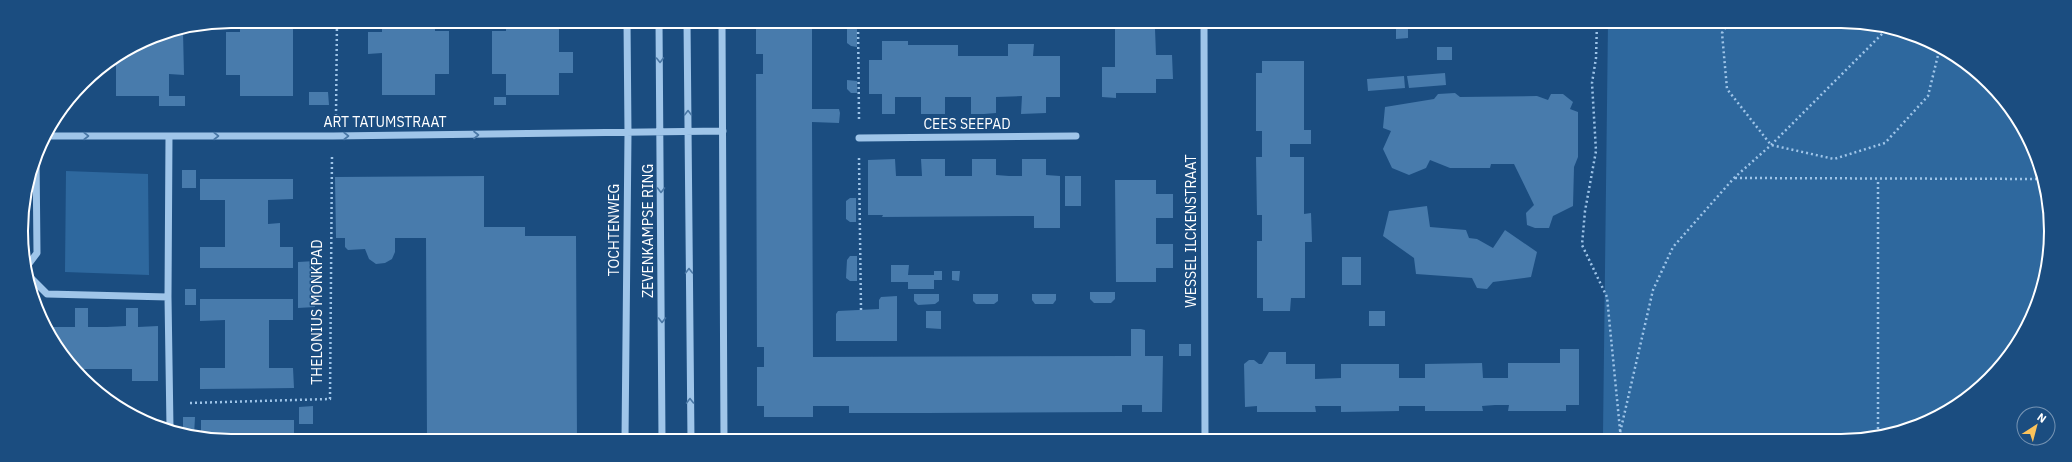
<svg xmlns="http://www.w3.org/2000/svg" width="2072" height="462" font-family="'IBM Plex Sans',sans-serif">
<rect width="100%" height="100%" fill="#1b4d80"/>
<path fill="#2e689e" d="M1608,22L1868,23L1946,49L2007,103L2044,176L2045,271L2029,324L1989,380L1934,419L1883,433L1603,434Z
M66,171L148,174L149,275L65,272Z"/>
<path fill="#487bac" d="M240,21H293V96H240V75H226V32H240Z
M382,21H435V31H449V74H435V95H382V53L368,54V32H382Z
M506,21H559V52H573V73H559V95H506V74H492V31H506Z
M756,22H812V109H839L840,113L839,123L812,122L813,357L1131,356V329H1141L1145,330V356H1163L1162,412H1142V405H1122V412L926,413H849V406H813V417H764V406H757V367H764V347H757L756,74H763V54H756Z
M851,22H857V47L851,46L847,43V26Z
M1115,22H1172V29H1155L1156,55H1172L1173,79H1156V93H1116V98L1102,97V67H1115Z
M1396,23H1408V38L1396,39Z
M175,32H183L184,75L169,74V96H185V106H159V96H116V60L151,37Z
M882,41H908V45H958V56H1008V44H1034L1033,56H1060V97H1046V113L1021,114L1022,96L996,97V113L984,114H971V97H945V114H921V97H895V114H882V94H869V60H882Z
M1437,47H1452V60H1437Z
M1262,61H1304V130H1311V144H1290V157H1304V214L1311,213L1312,242H1305V298H1291L1290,311H1263V298H1257V241H1262V215H1257L1256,157H1262V131H1256V73H1262Z
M1445,73L1446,85L1409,88L1407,76Z
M1404,76L1405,88L1368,91L1367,79Z
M847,80L857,81V93H851L847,89Z
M309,92H328L329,105H309Z
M1455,93L1460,97L1537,96L1548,100L1551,94H1563L1573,102L1570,109L1578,112V157L1574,167L1573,206L1553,216L1549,228H1535L1527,225L1526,213L1534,205L1514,164H1491L1490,168H1450L1430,160L1426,168L1409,175L1392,168L1383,149L1391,131L1383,128L1385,107L1434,99L1438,94Z
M494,97H506V105H494Z
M895,159L896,176H922L921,159H945V176H972V159H996V175L1009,176H1022V159H1046V175L1060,176V228H1034V216L882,217L883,215H868V160Z
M182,170H196V188H182Z
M484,176V227H525V236H576L577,440L427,439L426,238H395V252L392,259L385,263L376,264L369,259L365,249L348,250L345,247V238H336L335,177Z
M1065,176H1081V206H1065Z
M200,179H293V199L268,200V224L280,223V247H293V268H200V247H225V200H200Z
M1115,180H1156V194H1173V218H1156V244H1173V268H1156V282H1116Z
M850,198H856V222H850L846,219V201Z
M1427,206L1430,227L1466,230L1469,238L1477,239L1493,248L1505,230L1537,252L1531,277L1493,282L1487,289L1477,288L1472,278L1416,274L1414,258L1383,236L1389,211Z
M850,256H857V281H850L846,278L847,260Z
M1342,257H1361V285H1342Z
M315,261V307L298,308V262Z
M891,265H909L908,275H934V271H942V280H934V289H908V282H891Z
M952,271H960L959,281L952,280Z
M185,289H196V305H185Z
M1090,292H1115V299L1111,303H1094L1090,299Z
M914,294H939V301L935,304L918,305L914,301Z
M973,294H998V301L994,304H976L973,301Z
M1032,294H1056V300L1053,304H1035L1032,300Z
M897,296V341H836V314L838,311L879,309V300L881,297Z
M200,299H293V320H269V368H293L294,388L200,389V368H225V320L200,321Z
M75,308H88V327H107L126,326V308H138V327L158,326V381H132V369H82V377L73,369L48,327H75Z
M926,311H941V329L926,328Z
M1369,311H1385V326H1369Z
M1179,344H1191V356H1179Z
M1560,349H1579V405H1566V411H1508L1509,405H1495L1482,406L1483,411H1425V406H1399V411L1341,412V406H1315L1316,412H1257V406L1245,407L1244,364L1249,360H1254L1259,364H1262L1269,352H1286V364H1315V379L1341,378V364H1399V378H1425V364L1482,363L1483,378H1508V363H1560Z
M313,406V424H299V407Z
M183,417H195L194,436L183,432Z
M201,420H294V439H204L201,438Z"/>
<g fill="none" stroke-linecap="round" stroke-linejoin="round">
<path stroke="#9fc5e9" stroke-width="2.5" stroke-dasharray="2 3" stroke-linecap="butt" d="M858,22L859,119
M1597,22L1596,58L1592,83L1596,151L1585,211L1582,245L1607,297L1621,440
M1728,23L1722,33L1727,89L1771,145L1834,159L1885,143L1928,96L1940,47
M336,116L337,21
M859,158L861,310
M1735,178L2044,179
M190,403L330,399L332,155
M1878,434V179
M1619,437L1653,290L1673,247L1734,178L1771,145L1887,29"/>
<path stroke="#9fc5e9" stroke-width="7" d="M659,21L662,440
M687,21L691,440
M722,22L724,440
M1204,22L1205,440
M47,136H333L723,131
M859,138L1076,136
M28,265L37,253L36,155
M29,276L47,294L168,297L169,136
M168,297L170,428
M625,440L628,134L627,21"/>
</g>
<defs><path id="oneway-chevron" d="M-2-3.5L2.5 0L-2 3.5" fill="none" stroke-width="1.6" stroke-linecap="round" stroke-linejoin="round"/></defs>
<g stroke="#4977a5">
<use href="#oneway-chevron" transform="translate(660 60) rotate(89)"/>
<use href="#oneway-chevron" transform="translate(688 113) rotate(-90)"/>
<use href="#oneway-chevron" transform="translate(476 135)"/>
<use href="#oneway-chevron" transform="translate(86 136)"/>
<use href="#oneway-chevron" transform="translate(216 136)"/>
<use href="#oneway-chevron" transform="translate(346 136)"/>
<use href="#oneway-chevron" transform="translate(661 190) rotate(90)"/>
<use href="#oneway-chevron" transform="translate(689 271) rotate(-91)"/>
<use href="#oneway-chevron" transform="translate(662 320) rotate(90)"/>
<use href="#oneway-chevron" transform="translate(690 401) rotate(-91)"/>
</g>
<g text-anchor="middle" stroke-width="3" stroke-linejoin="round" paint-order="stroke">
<g font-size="14" fill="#fff" stroke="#1b4d80">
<text x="385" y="127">ART TATUMSTRAAT</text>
<text x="967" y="129">CEES SEEPAD</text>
<text transform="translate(614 230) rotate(-90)" y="5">TOCHTENWEG</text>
<text transform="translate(648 231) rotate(-90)" y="5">ZEVENKAMPSE RING</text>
<text transform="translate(1191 231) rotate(-90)" y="5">WESSEL ILCKENSTRAAT</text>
<text transform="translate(317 312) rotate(-90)" y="5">THELONIUS MONKPAD</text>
</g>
</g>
<path d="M0 0H2072V462H0ZM231 28H1841A203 203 0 0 1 2044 231V231A203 203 0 0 1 1841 434H231A203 203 0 0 1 28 231V231A203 203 0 0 1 231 28Z" fill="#1b4d80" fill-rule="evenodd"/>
<path fill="none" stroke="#fff" stroke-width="2" d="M231 28H1841A203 203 0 0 1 2044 231V231A203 203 0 0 1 1841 434H231A203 203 0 0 1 28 231V231A203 203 0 0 1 231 28Z"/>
<g transform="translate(2036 426) rotate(36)"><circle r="19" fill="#1b4d80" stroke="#7694b3"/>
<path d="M0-3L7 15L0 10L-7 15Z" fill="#fbc35b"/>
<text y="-6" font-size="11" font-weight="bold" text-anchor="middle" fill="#ffffff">N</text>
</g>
</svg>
